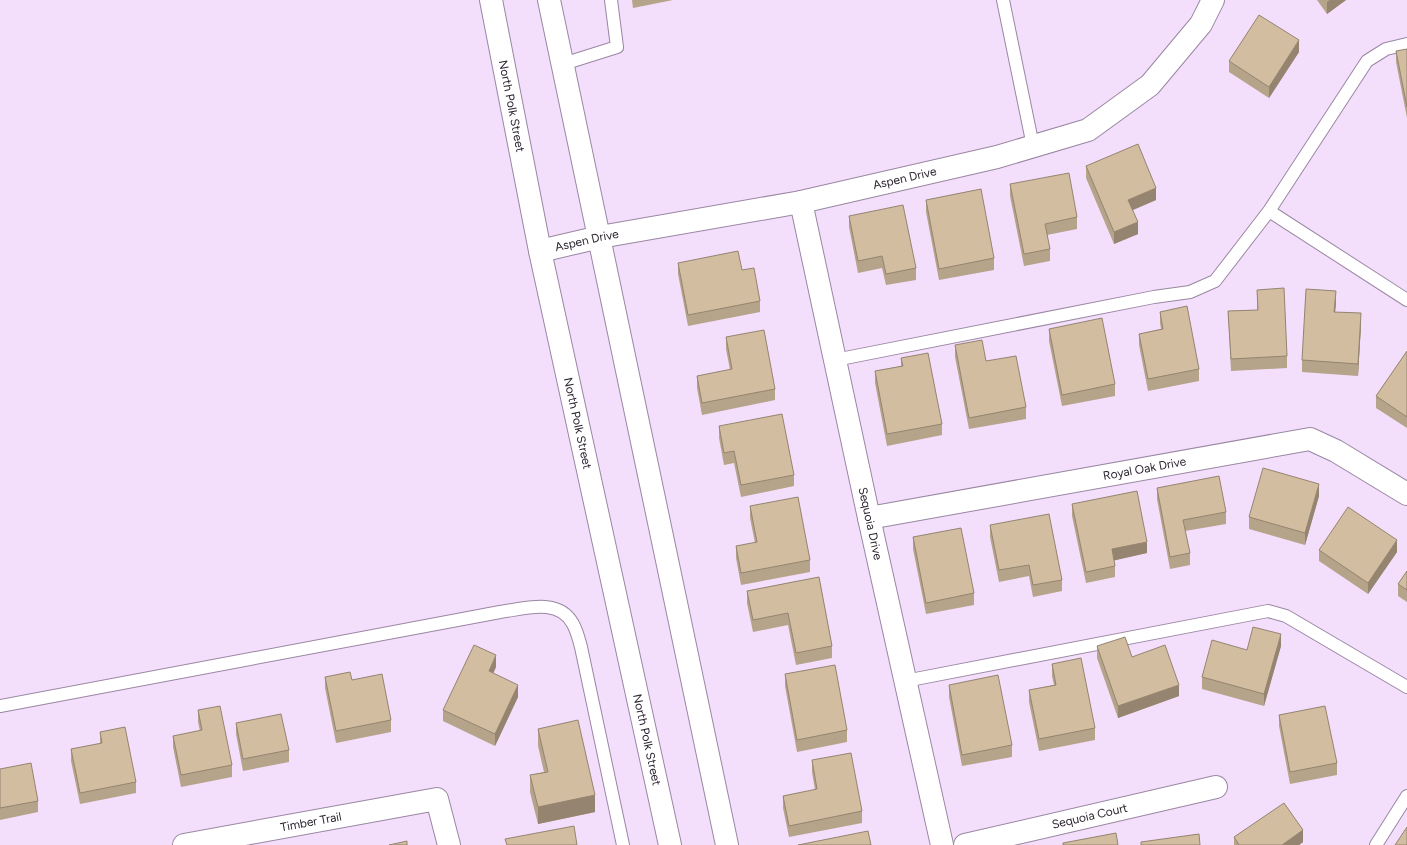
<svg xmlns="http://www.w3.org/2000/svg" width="1407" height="845" font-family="Figtree,sans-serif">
<rect width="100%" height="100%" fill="#f3defc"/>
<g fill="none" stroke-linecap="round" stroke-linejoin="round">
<defs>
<path id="lane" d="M1003,0L1033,146
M563,64L617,47L611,0
M1269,211L1407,300
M835,360L1154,297L1190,292L1215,281L1269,211L1367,61L1386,49L1407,44
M905,681L1268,611L1286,616L1407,687
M0,706L500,612C524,609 559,597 573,624C577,631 579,640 581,647L623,845
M1376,845L1407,796"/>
<g id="street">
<path id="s1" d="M801,202L869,518L942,845"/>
<path id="s2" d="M540,251L600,237L801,202L997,157L1088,130L1150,85L1201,24L1213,0"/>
<path id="s3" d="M869,518L1310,439L1336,451L1407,494"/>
<path id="s4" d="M184,845L437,799L449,845"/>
<path id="s5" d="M965,845L1216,787"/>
</g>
<g id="secondary">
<path id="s6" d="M491,0L540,251L670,845"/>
<path d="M549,0L727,845"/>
</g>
</defs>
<use href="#lane" stroke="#9a87a2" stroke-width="14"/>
<use href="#street" stroke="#9a87a2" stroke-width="24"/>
<use href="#secondary" stroke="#9a87a2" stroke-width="24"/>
<use href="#lane" stroke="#fff" stroke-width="12"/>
<use href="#street" stroke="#fff" stroke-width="22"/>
<use href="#secondary" stroke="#fff" stroke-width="22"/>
</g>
<path fill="#b5a38a" d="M632,0H673L633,8Z
M1317,0H1346L1327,14Z
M1407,49V118L1396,62V51Z
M1299,52L1269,98L1229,72V61Z
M1086,166L1156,200L1133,210L1138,234L1114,244L1086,178Z
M1010,184L1077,217V229L1047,235L1050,249V261L1024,266L1010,196Z
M926,200L994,258V270L939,280L926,212Z
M849,216L916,268V280L886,285L882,268L858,273L849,227Z
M678,263L760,301V312L688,326L678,274Z
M1257,290L1287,356V368L1231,371L1228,311L1257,310Z
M1336,303L1335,312L1361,325L1358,376L1302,372V360Z
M1160,312L1199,369V381L1148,391L1139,345V334L1161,329L1160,323Z
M1049,329L1115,384V396L1062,406L1049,341Z
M726,337L775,389V400L702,415L697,388V376L730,370L726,349Z
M955,345L986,361L1026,407V419L969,429L955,357Z
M1407,351V428L1376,408V396Z
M901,358L942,424V435L887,446L875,383V371L901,366Z
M719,426L794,475V486L741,497L734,463L724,465L719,438Z
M1157,488L1226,512V524L1185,531L1190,553V565L1170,569L1157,499Z
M1319,496L1305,545L1249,529V517Z
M1072,504L1147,553L1114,560L1115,566V577L1086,583L1072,516Z
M750,506L810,560V572L741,585L736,558V546L755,543L750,518Z
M990,525L1062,580V591L1033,597L1029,576L999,582L990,537Z
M913,537L974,593V605L926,614L913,549Z
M1319,550L1397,552L1368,594L1319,561Z
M1407,571V602L1398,596V584Z
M819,577L832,646V658L796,665L788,625L753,632L747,603V591Z
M1097,646L1132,657L1179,696L1118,718L1097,658Z
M1281,646L1264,706L1202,689V677L1247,650Z
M1052,664L1095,728V740L1039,751L1029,702V690L1054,685L1052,676Z
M496,667L493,673L518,697L495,746L443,721V710Z
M785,674L847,730V742L797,752L785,686Z
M325,677L352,680L391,720V732L336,743L325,688Z
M949,685L1012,745V757L962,766L949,697Z
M198,710L232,765V777L181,787L173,747V736L200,731L198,722Z
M1279,715L1337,763V775L1290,784L1279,726Z
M236,723L289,750V762L243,771L236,734Z
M538,729L595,812L538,824L530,792V775L544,772L538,746Z
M100,732L136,782V793L80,804L71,761V749L100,744Z
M812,760L862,811V823L789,837L783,808V796L815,790L812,772Z
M0,769L38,801V812L0,820Z
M1234,837L1303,842L1299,845H1234Z"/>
<path fill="#948470" d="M1330,0H1346L1327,14V2Z
M1299,40V52L1269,98V87Z
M1156,188V200L1128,212V200Z
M1138,222V234L1114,244V232Z
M1336,291V303L1334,323V312Z
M1361,313V325L1358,376V364Z
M1319,484V496L1305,545V533Z
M1397,540V552L1368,594V583Z
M1147,542V553L1112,561V549Z
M1281,634V646L1264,706V694Z
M496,655V667L489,683V671Z
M518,685V697L495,746V734Z
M1179,685V696L1118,718V706Z
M595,795V812L538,824V807Z
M1303,830V842L1299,845H1282Z"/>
<path fill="#d3bda0" stroke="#948470" d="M1259,15L1299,40L1269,87L1229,61Z
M1407,49V107L1396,51Z
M1138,144L1156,188L1128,200L1138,222L1114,232L1086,166Z
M1069,173L1077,217L1045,224L1050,249L1024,254L1010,184Z
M981,189L994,258L939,269L926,200Z
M903,205L916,268L886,274L882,256L858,261L849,216Z
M738,251L742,270L754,268L760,301L688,315L678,263Z
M1284,288L1287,356L1231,359L1228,311L1258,310L1257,290Z
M1306,289L1336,291L1334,312L1361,313L1358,364L1302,360Z
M1187,306L1199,369L1148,379L1139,334L1163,329L1160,312Z
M1102,318L1115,384L1062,395L1049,329Z
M764,330L775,389L702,403L697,376L732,369L726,337Z
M982,340L986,361L1016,356L1026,407L969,418L955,345Z
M1407,351V417L1376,396Z
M928,353L942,424L887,434L875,371L903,366L901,358Z
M782,414L794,475L741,485L734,451L724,453L719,426Z
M1263,468L1319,484L1305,533L1249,517Z
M1219,476L1226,512L1183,520L1190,553L1170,557L1157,488Z
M1137,491L1147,542L1112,549L1115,566L1086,572L1072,504Z
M798,497L810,560L741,573L736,546L757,542L750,506Z
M1348,507L1397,540L1368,583L1319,550Z
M1049,514L1062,580L1033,585L1029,565L999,570L990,525Z
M961,528L974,593L926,603L913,537Z
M1407,571V590L1398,584Z
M819,577L832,646L796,653L788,613L753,620L747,591Z
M1253,627L1281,634L1264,694L1202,677L1212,640L1247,650Z
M1125,637L1132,657L1165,645L1179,685L1118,706L1097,646Z
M474,645L496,655L489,671L518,685L495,734L443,710Z
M1081,658L1095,728L1039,739L1029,690L1056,685L1052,664Z
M835,665L847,730L797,740L785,674Z
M350,672L352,680L382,674L391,720L336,731L325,677Z
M998,675L1012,745L962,755L949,685Z
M220,706L232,765L181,775L173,736L202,730L198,710Z
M1325,706L1337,763L1290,772L1279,715Z
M281,714L289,750L243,759L236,723Z
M578,720L595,795L538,807L530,775L548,772L538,729Z
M125,727L136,782L80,793L71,749L102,743L100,732Z
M851,753L862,811L789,826L783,796L817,789L812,760Z
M31,763L38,801L0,808V769Z
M1284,803L1303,830L1282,845H1239L1234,837Z
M574,826L577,845H507L505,839Z
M1407,827V845H1395Z
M868,831L871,845H798Z
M1116,833L1118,845H1063V843Z
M1199,834L1200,845H1141V842Z
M407,841V845H389Z"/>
<g text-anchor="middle" stroke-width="3.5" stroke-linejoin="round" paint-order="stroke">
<g font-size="12" fill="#2c242f" stroke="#f3defc">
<text dy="4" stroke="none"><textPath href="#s6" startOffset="108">North Polk Street</textPath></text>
<text dy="4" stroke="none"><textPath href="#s2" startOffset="372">Aspen Drive</textPath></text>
<text dy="4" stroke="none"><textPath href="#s2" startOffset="48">Aspen Drive</textPath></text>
<text dy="4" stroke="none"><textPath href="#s6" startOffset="432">North Polk Street</textPath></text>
<text dy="4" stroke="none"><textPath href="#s3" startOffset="280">Royal Oak Drive</textPath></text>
<text dy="4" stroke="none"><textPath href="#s1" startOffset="329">Sequoia Drive</textPath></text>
<text dy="4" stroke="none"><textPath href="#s6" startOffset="756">North Polk Street</textPath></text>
<text dy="4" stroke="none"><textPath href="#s5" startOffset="128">Sequoia Court</textPath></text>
<text dy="4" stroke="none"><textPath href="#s4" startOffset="129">Timber Trail</textPath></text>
</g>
</g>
</svg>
